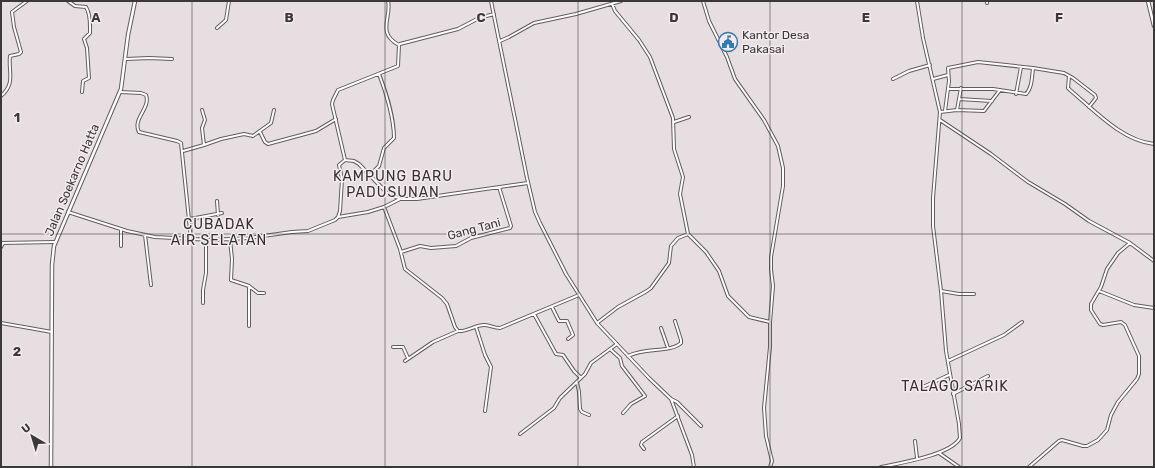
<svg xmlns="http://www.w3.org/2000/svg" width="1155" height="468" font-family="Rubik,sans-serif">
<rect width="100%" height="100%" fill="#e6dee0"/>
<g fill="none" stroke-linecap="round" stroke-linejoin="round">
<defs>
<path id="minor" d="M68,1L75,6L86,7C91,15 90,25 90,33L84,39L87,48L89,78L83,81L82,92
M388,1C392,17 376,33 399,45
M491,1L527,178L535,212L540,223L566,274L597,323L649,378L671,399L692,455L694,467
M703,1L709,21L727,57L735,79L764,120L778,146L783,168V186L771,257V270L773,286L770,322V347L764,408L766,436L772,461L770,467
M987,3V1
M612,4L615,11L639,40L650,57L673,118L674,149L683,177L680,194L688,234L706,252L719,271L728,296L749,317L770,322
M217,28L226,20L229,1
M500,41L509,37L534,23L576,14L621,1
M126,59L149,58L172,59
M1069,76L1068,88L1070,90C1094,110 1122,141 1154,144
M893,79L909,71L930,65
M933,79L948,75
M948,89H993L1026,94C1032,88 1032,77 1033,68
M120,92L141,93L146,95C151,108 132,119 139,132L177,141L181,143L191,239
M1016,94L1021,67
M1,96C16,83 8,72 10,56L19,54L21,52L14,27L12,12L27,1
M959,99L992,101
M202,110L205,120L202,128L204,145
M957,110L961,88
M945,111L949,81L948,68L978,62L1033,68L1064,73L1073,78L1095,95L1096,98L1089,107
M940,112L957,110L984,111L1000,90
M940,120L991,154L1028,182L1065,204L1089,221L1130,243L1154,261
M674,122L689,117
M260,132L265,142L268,144L316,131L336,119
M183,151L204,145L221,139L244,134L253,136L271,123L274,110
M345,160L332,104L333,100L338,90L398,66L399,45L400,44L458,29L479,18L494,14
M370,175L379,166L384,148L394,138C394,119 386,92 379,74
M400,199L384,207L400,249L405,269L442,298L447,304L455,327L458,331C467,332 475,325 484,325C489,325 494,328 500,328L579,295
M217,201L218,215
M68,212L127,231L155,237L212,240L248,238L292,232L308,231L335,220L338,217L340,211L342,179L339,165L345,160L354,161L359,164L387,193L401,199H417L451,194L528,183
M338,217L368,212L384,207
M190,219L222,213
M145,235L151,285
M230,240L232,259L231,280L249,286V326
M1,243L55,242
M121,246V229
M1,247L3,243
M401,252L420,246L431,248L456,246L471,238L510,228L511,226L499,187
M249,286L258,293H264
M941,291L959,294H974
M1099,291L1134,305L1154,308
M203,303V290L206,273V239
M552,307L559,321H567L573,335L568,339
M534,314L556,354L563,355L574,371L581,378
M1,323L52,332
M597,323L618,307L647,291L651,288L669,263L671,246L678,238L688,234
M476,327L485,355L491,367L485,411
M661,328L668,348
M393,347H403L408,358
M610,349L620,358L622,366L645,396L631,404L623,413
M628,356C645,347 670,353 681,343V340L675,321
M405,361L433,342L458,331
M948,361L1004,335L1022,322
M577,382L579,392L580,409L582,412L589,415
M923,387L949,375
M953,394L988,376
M671,399L677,402L701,426
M520,434L554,408L560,398L585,374L591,363L617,344
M915,441L917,458
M644,449L641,445L642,442L678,416
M939,453L959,467
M881,467C900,463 951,455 960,438L959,424L946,351L941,291L933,226V198L940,112L923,38L917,1
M1029,467L1059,441L1062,440L1083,446H1087L1098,440L1107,430L1111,415L1118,402L1137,379L1139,374V356L1125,325L1121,322L1103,325L1100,324L1091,310V304L1101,287L1107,269L1118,253L1130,243"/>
<path id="tertiary" d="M1148,1L1154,26
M51,467L52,265L54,246L121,89L128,35L135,1"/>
</defs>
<use href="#minor" stroke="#635c5e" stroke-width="4"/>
<use href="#tertiary" stroke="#635c5e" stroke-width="4.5"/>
<use href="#minor" stroke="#fff" stroke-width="2"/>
<use href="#tertiary" stroke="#fff" stroke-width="2.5"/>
</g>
<path fill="none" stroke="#3b3839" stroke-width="1" stroke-opacity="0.55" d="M192,1V467M385,1V467M578,1V467M770,1V467M962,1V467M1,234H1154"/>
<defs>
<symbol id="civic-ring" viewBox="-11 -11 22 22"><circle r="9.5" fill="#f3ebed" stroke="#3579ae" stroke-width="1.5"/><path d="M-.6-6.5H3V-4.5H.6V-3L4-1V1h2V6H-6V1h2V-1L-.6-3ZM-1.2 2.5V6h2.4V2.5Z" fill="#3579ae"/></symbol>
</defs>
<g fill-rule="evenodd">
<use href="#civic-ring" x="717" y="31" width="22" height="22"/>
</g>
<g text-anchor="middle" stroke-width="3" stroke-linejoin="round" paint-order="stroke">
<g font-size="12" fill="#3b3839" stroke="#f3ebed" text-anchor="start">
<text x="742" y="39">Kantor Desa<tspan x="742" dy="14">Pakasai</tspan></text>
</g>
<g font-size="12" fill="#3b3839" stroke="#f3ebed">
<text transform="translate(72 180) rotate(-67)" y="4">Jalan Soekarno Hatta</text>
<text transform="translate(474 229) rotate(-15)" y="4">Gang Tani</text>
</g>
<g font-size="14" letter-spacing="1" fill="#363031" stroke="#f3ebed">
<text x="393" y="181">KAMPUNG BARU<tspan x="393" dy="16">PADUSUNAN</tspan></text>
<text x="219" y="229">CUBADAK<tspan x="219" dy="16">AIR SELATAN</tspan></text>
<text x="955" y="391">TALAGO SARIK</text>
</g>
</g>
<g font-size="13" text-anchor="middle" font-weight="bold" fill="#3b3839" stroke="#f3ebed" stroke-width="3" stroke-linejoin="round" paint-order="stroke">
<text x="96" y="22">A</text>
<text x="289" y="22">B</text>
<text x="481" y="22">C</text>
<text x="674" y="22">D</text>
<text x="866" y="22">E</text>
<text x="1059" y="22">F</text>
<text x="17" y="122">1</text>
<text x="17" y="356">2</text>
</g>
<rect width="1155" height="468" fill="none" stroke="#3b3839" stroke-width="4"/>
<g transform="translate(32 436) rotate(322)" stroke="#f3ebed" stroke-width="3" paint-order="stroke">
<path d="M0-3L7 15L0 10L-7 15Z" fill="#3b3839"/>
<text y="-6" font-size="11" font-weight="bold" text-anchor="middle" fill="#3b3839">U</text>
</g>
</svg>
